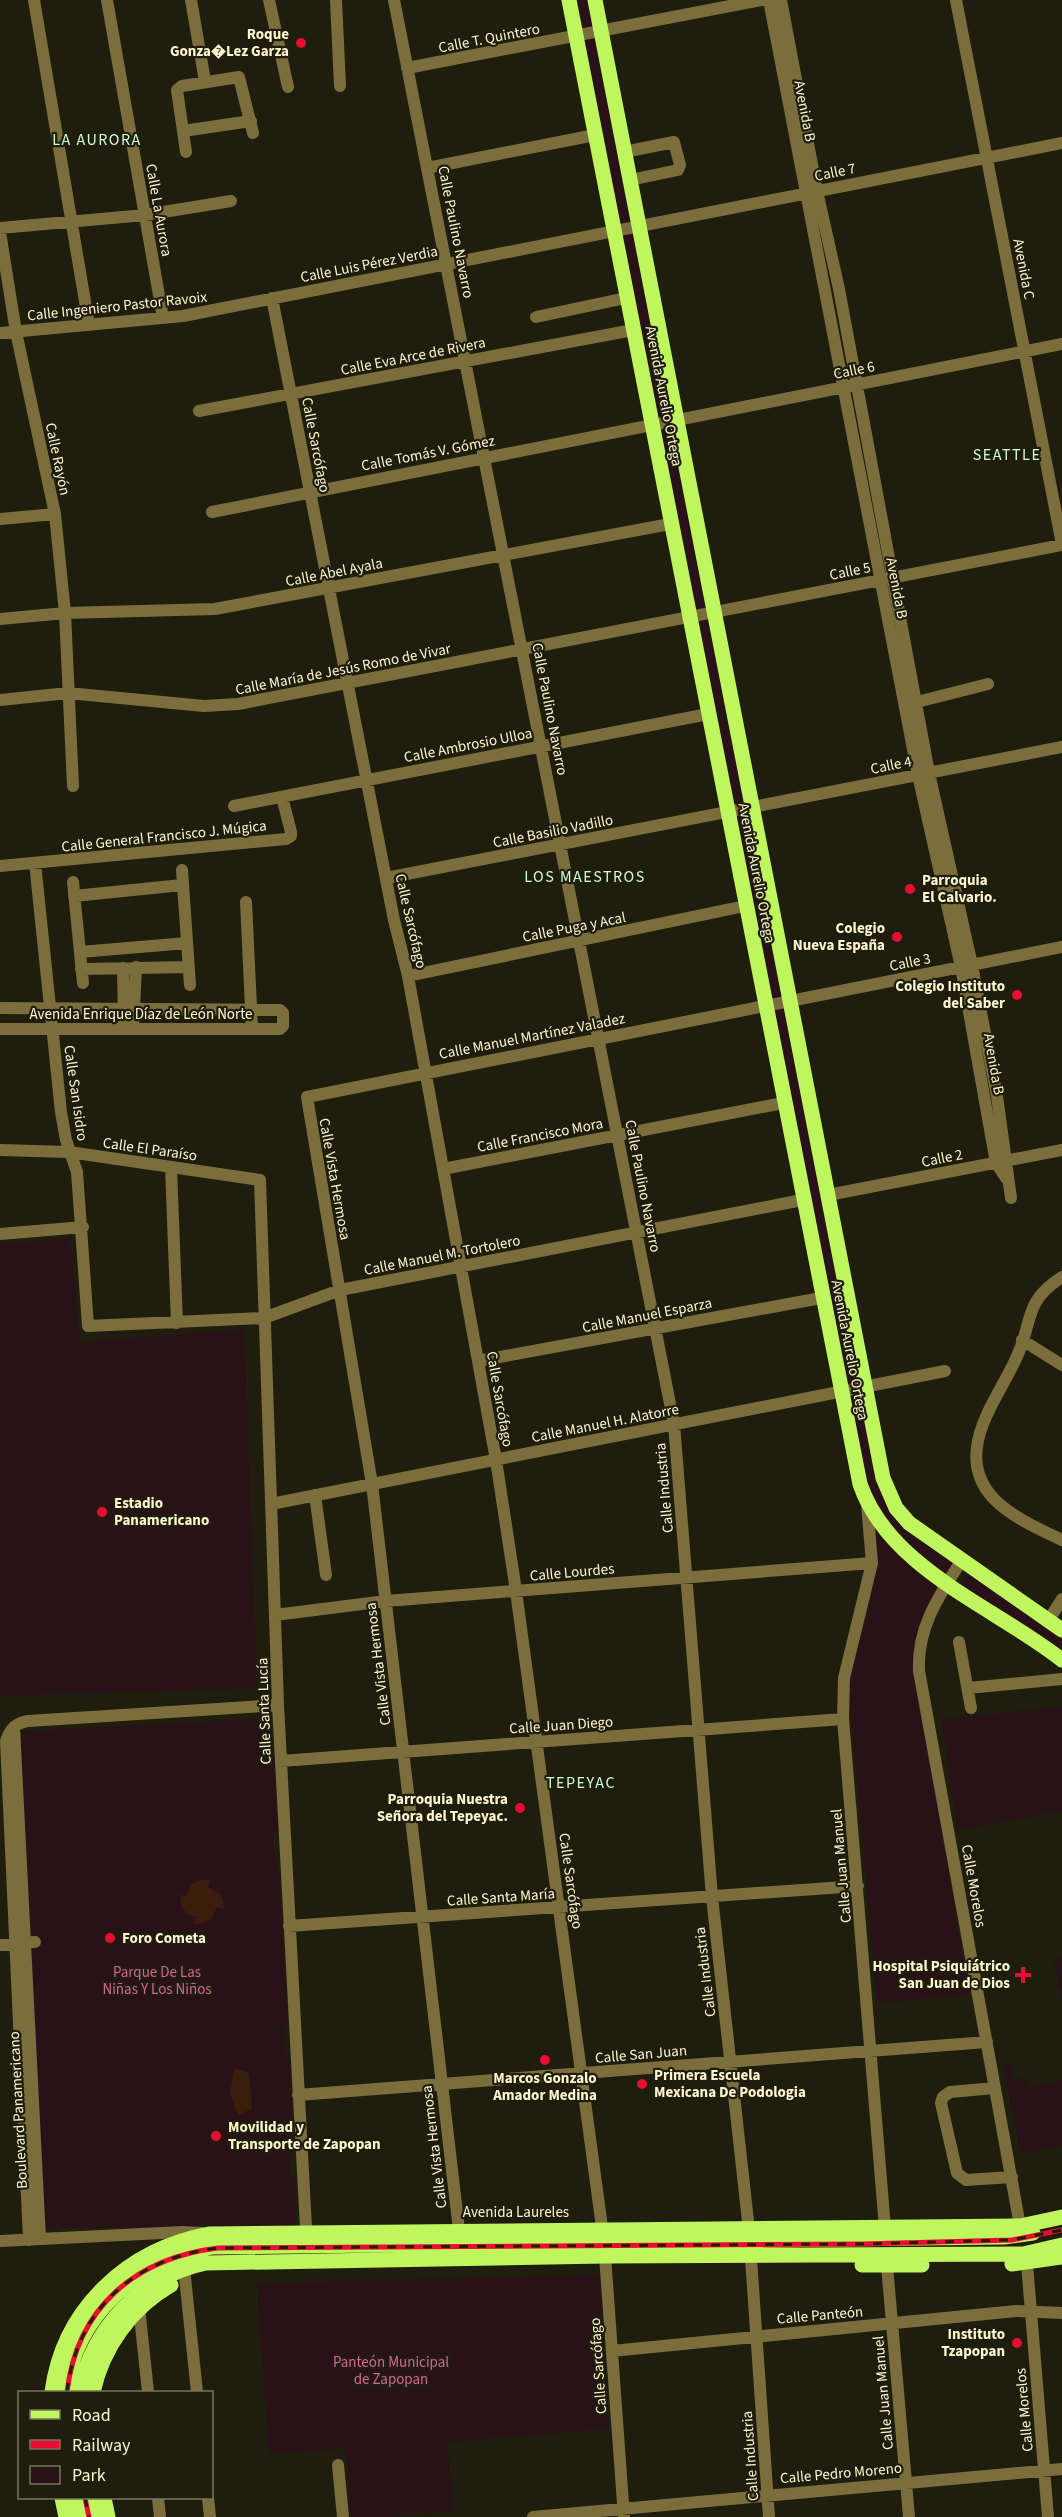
<svg xmlns="http://www.w3.org/2000/svg" width="1062" height="2517" font-family="'Source Sans 3',sans-serif">
<rect width="100%" height="100%" fill="#1f1e0e"/>
<path fill="#291118" d="M570,0H594L638,225L628,230L615,223Z
M637,231L675,415L657,418L622,242L624,235Z
M671,425L747,803L734,805L660,434Z
M746,811L789,998L771,999L733,818Z
M782,1007L790,1008L863,1382L850,1385L842,1382L774,1011Z
M70,1238L80,1342L244,1329L257,1688L0,1696V1244Z
M858,1395H866L896,1509L959,1559L948,1575L912,1552L867,1497L847,1397Z
M874,1522L941,1583L915,1672L969,1994L877,2003L848,1682L871,1603L876,1554Z
M971,1570L1062,1634V1655L962,1586L964,1576Z
M1062,1707V1811L958,1830L941,1719Z
M255,1719L271,1724L278,1830L273,1833L275,1860L278,1863L288,2022L283,2027L285,2051L289,2056L293,2144L289,2149L290,2177H295L296,2225L43,2228L16,1735L23,1731Z
M1062,1958V2000L1054,1959Z
M1010,2063L1014,2080L1026,2078L1028,2087L1062,2080V2145L1021,2154L1003,2064Z
M599,2275L609,2429L447,2442L454,2510L384,2517H351L345,2448L269,2454L257,2283Z"/>
<path fill="#3b1d0c" d="M201,1880H210L208,1887L221,1895L224,1909L217,1907L212,1918L204,1923L194,1924L197,1917L187,1914L181,1905L180,1895L186,1896L192,1884Z
M234,2068L249,2073L252,2109L238,2115L230,2094Z"/>
<g fill="none" stroke-linecap="round" stroke-linejoin="round">
<path stroke="#7c6d3c" stroke-width="12" d="M34,0L89,325
M107,0L163,318
M191,0L205,81
M269,0L288,87
M336,0L340,86
M394,0L674,1424L712,1897L749,2230L769,2517
M769,0L918,775L961,967L996,1163L1006,1178
M781,0L817,191L839,289L929,773L972,965L997,1096L1011,1198
M956,0L1062,544
M407,68L761,0
M183,131L251,121
M186,152L177,90L182,86L239,77L253,133
M624,152L674,142L680,165L678,170L630,180
M427,168L595,135
M0,228L145,215L231,201
M0,232L16,332L55,514L65,613L73,786
M272,298L394,920L408,976L496,1460L516,1591L604,2242L624,2517
M536,317L626,298
M0,333L183,316L1062,143
M199,411L633,330
M212,512L1062,344
M0,519L55,514
M0,619L65,613L215,609L670,524
M0,700L68,693L204,706L238,704L1062,545
M917,702L988,684
M234,806L708,714
M35,863L61,1112L66,1140L77,1172L88,1326L264,1318L340,1290L802,1200
M0,866L286,839L291,836V832L282,797
M182,870L190,985
M386,878L1062,747
M73,882L83,983
M74,896L182,885
M246,902L252,1028
M80,952L187,943
M123,968L124,1028
M81,969L189,967
M408,976L745,906
M0,1008L280,1010L283,1013V1026L280,1029H0
M133,1028L136,967
M0,1150L69,1152L260,1180L278,1705L306,2228L304,2242
M171,1168L177,1323
M443,1169L783,1103
M828,1195L1062,1150
M0,1234L83,1227
M1062,1277C1024,1301 1033,1320 1018,1354C1008,1378 992,1400 983,1424C957,1492 1011,1516 1062,1540
M1022,1340L1062,1365
M478,1361L821,1298
M315,1495L326,1575
M271,1504L945,1371
M867,1504L872,1563L844,1678L843,1719L885,2228
M962,1560C939,1596 917,1627 919,1671L1020,2226
M275,1615L386,1601L872,1563
M1048,1621L1062,1599
M959,1642L971,1708
M968,1688L1062,1679
M14,1727L40,2239
M281,1761L843,1719
M289,1926L858,1886
M0,1945L35,1942
M995,2088L950,2092L943,2097L941,2103L957,2173L966,2180L1012,2177
M298,2095L987,2042
M459,2230L372,1484L307,1097L1062,947
M29,2240L6,1741C10,1729 16,1723 28,1721L278,1705
M0,2241L182,2232L202,2233
M1027,2264L1048,2517
M887,2266L909,2517
M184,2268L197,2392
M139,2307L148,2392
M612,2351L1016,2311L1062,2313
M338,2465L343,2517
M158,2498L160,2517
M208,2498L210,2517
M533,2517L1062,2469"/>
<path stroke="#bff65d" stroke-width="15" d="M569,0L860,1484C889,1569 995,1607 1062,1660
M595,0L883,1478L896,1508L909,1523L1062,1630
M1012,2264L1062,2257
M862,2265H922
M52,2392C63,2308 128,2249 210,2234L1020,2226L1062,2217
M65,2392C76,2315 137,2260 211,2247L1004,2237L1033,2233
M79,2392C93,2327 140,2277 206,2263L605,2256L1023,2254L1062,2245
M93,2392C103,2347 131,2308 171,2285
M62,2498L66,2517
M76,2498L79,2517
M90,2498L94,2517
M104,2498L108,2517"/>
<defs>
<path id="rail" d="M67,2392C77,2307 136,2258 218,2248L861,2244L1012,2240L1062,2230
M85,2498L89,2517"/>
</defs>
<use href="#rail" stroke="#ea0d32" stroke-width="5"/>
<use href="#rail" stroke="#1f1e0e" stroke-width="3" stroke-dasharray="9" stroke-linecap="butt"/>
</g>
<g fill="#ea0d32" stroke="#1f1e0e" stroke-width="2">
<circle cx="301" cy="43" r="6"/>
<circle cx="910" cy="889" r="6"/>
<circle cx="897" cy="937" r="6"/>
<circle cx="1017" cy="995" r="6"/>
<circle cx="102" cy="1512" r="6"/>
<circle cx="520" cy="1808" r="6"/>
<circle cx="110" cy="1938" r="6"/>
<path d="M1020 1966h6v6h6v6h-6v6h-6v-6h-6v-6h6z"/>
<circle cx="545" cy="2060" r="6"/>
<circle cx="642" cy="2084" r="6"/>
<circle cx="216" cy="2136" r="6"/>
<circle cx="1017" cy="2343" r="6"/>
</g>
<g text-anchor="middle" stroke-width="4.5" stroke-linejoin="round" paint-order="stroke">
<g font-size="15" font-weight="bold" fill="#fcf5cf" stroke="#1f1e0e" text-anchor="end">
<text x="289" y="39">Roque<tspan x="289" dy="17">Gonza�Lez Garza</tspan></text>
<text x="922" y="885" text-anchor="start">Parroquia<tspan x="922" dy="17">El Calvario.</tspan></text>
<text x="885" y="933">Colegio<tspan x="885" dy="17">Nueva España</tspan></text>
<text x="1005" y="991">Colegio Instituto<tspan x="1005" dy="17">del Saber</tspan></text>
<text x="114" y="1508" text-anchor="start">Estadio<tspan x="114" dy="17">Panamericano</tspan></text>
<text x="508" y="1804">Parroquia Nuestra<tspan x="508" dy="17">Señora del Tepeyac.</tspan></text>
<text x="122" y="1943" text-anchor="start">Foro Cometa</text>
<text x="1010" y="1971">Hospital Psiquiátrico<tspan x="1010" dy="17">San Juan de Dios</tspan></text>
<text x="654" y="2080" text-anchor="start">Primera Escuela<tspan x="654" dy="17">Mexicana De Podologia</tspan></text>
<text x="545" y="2083" text-anchor="middle">Marcos Gonzalo<tspan x="545" dy="17">Amador Medina</tspan></text>
<text x="228" y="2132" text-anchor="start">Movilidad y<tspan x="228" dy="17">Transporte de Zapopan</tspan></text>
<text x="1005" y="2339">Instituto<tspan x="1005" dy="17">Tzapopan</tspan></text>
</g>
<g font-size="15" fill="#fcf5cf" stroke="#1f1e0e">
<text transform="translate(489 38) rotate(-11)" y="5">Calle T. Quintero</text>
<text transform="translate(805 111) rotate(79)" y="5">Avenida B</text>
<text transform="translate(835 172) rotate(-11)" y="5">Calle 7</text>
<text transform="translate(159 210) rotate(80)" y="5">Calle La Aurora</text>
<text transform="translate(456 232) rotate(79)" y="5">Calle Paulino Navarro</text>
<text transform="translate(369 264) rotate(-11)" y="5">Calle Luis Pérez Verdia</text>
<text transform="translate(1024 269) rotate(79)" y="5">Avenida C</text>
<text transform="translate(117 306) rotate(-6)" y="5">Calle Ingeniero Pastor Ravoix</text>
<text transform="translate(413 356) rotate(-11)" y="5">Calle Eva Arce de Rivera</text>
<text transform="translate(854 370) rotate(-11)" y="5">Calle 6</text>
<text transform="translate(664 396) rotate(79)" y="5">Avenida Aurelio Ortega</text>
<text transform="translate(316 445) rotate(79)" y="5">Calle Sarcófago</text>
<text transform="translate(428 453) rotate(-11)" y="5">Calle Tomás V. Gómez</text>
<text transform="translate(58 459) rotate(78)" y="5">Calle Rayón</text>
<text transform="translate(850 571) rotate(-11)" y="5">Calle 5</text>
<text transform="translate(334 572) rotate(-11)" y="5">Calle Abel Ayala</text>
<text transform="translate(897 588) rotate(79)" y="5">Avenida B</text>
<text transform="translate(343 669) rotate(-11)" y="5">Calle María de Jesús Romo de Vivar</text>
<text transform="translate(550 709) rotate(79)" y="5">Calle Paulino Navarro</text>
<text transform="translate(468 745) rotate(-11)" y="5">Calle Ambrosio Ulloa</text>
<text transform="translate(891 765) rotate(-11)" y="5">Calle 4</text>
<text transform="translate(553 831) rotate(-11)" y="5">Calle Basilio Vadillo</text>
<text transform="translate(164 836) rotate(-6)" y="5">Calle General Francisco J. Múgica</text>
<text transform="translate(757 873) rotate(79)" y="5">Avenida Aurelio Ortega</text>
<text transform="translate(411 921) rotate(77)" y="5">Calle Sarcófago</text>
<text transform="translate(574 927) rotate(-11)" y="5">Calle Puga y Acal</text>
<text transform="translate(910 962) rotate(-11)" y="5">Calle 3</text>
<text x="141" y="1019">Avenida Enrique Díaz de León Norte</text>
<text transform="translate(532 1036) rotate(-11)" y="5">Calle Manuel Martínez Valadez</text>
<text transform="translate(994 1064) rotate(80)" y="5">Avenida B</text>
<text transform="translate(76 1093) rotate(82)" y="5">Calle San Isidro</text>
<text transform="translate(540 1135) rotate(-11)" y="5">Calle Francisco Mora</text>
<text transform="translate(150 1149) rotate(8)" y="5">Calle El Paraíso</text>
<text transform="translate(942 1158) rotate(-11)" y="5">Calle 2</text>
<text transform="translate(335 1179) rotate(80)" y="5">Calle Vista Hermosa</text>
<text transform="translate(643 1186) rotate(79)" y="5">Calle Paulino Navarro</text>
<text transform="translate(442 1255) rotate(-11)" y="5">Calle Manuel M. Tortolero</text>
<text transform="translate(647 1315) rotate(-11)" y="5">Calle Manuel Esparza</text>
<text transform="translate(850 1350) rotate(79)" y="5">Avenida Aurelio Ortega</text>
<text transform="translate(500 1399) rotate(80)" y="5">Calle Sarcófago</text>
<text transform="translate(605 1423) rotate(-11)" y="5">Calle Manuel H. Alatorre</text>
<text transform="translate(664 1488) rotate(-95)" y="5">Calle Industria</text>
<text transform="translate(572 1572) rotate(-5)" y="5">Calle Lourdes</text>
<text transform="translate(378 1664) rotate(-97)" y="5">Calle Vista Hermosa</text>
<text transform="translate(264 1711) rotate(-92)" y="5">Calle Santa Lucía</text>
<text transform="translate(561 1725) rotate(-4)" y="5">Calle Juan Diego</text>
<text transform="translate(841 1866) rotate(-95)" y="5">Calle Juan Manuel</text>
<text transform="translate(571 1881) rotate(82)" y="5">Calle Sarcófago</text>
<text transform="translate(974 1886) rotate(80)" y="5">Calle Morelos</text>
<text transform="translate(501 1897) rotate(-4)" y="5">Calle Santa María</text>
<text transform="translate(705 1972) rotate(-97)" y="5">Calle Industria</text>
<text transform="translate(641 2054) rotate(-5)" y="5">Calle San Juan</text>
<text transform="translate(18 2110) rotate(-93)" y="5">Boulevard Panamericano</text>
<text transform="translate(434 2147) rotate(-97)" y="5">Calle Vista Hermosa</text>
<text x="516" y="2217">Avenida Laureles</text>
<text transform="translate(820 2315) rotate(-5)" y="5">Calle Panteón</text>
<text transform="translate(598 2366) rotate(-94)" y="5">Calle Sarcófago</text>
<text transform="translate(883 2393) rotate(-95)" y="5">Calle Juan Manuel</text>
<text transform="translate(1024 2410) rotate(-95)" y="5">Calle Morelos</text>
<text transform="translate(750 2456) rotate(-94)" y="5">Calle Industria</text>
<text transform="translate(841 2473) rotate(-5)" y="5">Calle Pedro Moreno</text>
</g>
<g font-size="15" fill="#d8609e" stroke="#1f1e0e">
<text x="157" y="1977">Parque De Las<tspan x="157" dy="17">Niñas Y Los Niños</tspan></text>
<text x="391" y="2367">Panteón Municipal<tspan x="391" dy="17">de Zapopan</tspan></text>
</g>
<g font-size="16" letter-spacing="1.5" fill="#d1fcd5" stroke="#1f1e0e">
<text x="97" y="145">LA AURORA</text>
<text x="1007" y="460">SEATTLE</text>
<text x="585" y="882">LOS MAESTROS</text>
<text x="581" y="1788">TEPEYAC</text>
</g>
</g>
<rect x="18" y="2391" width="195" height="108" fill="#1f1e0e" stroke="#77745b" stroke-width="1.5"/>
<rect x="30" y="2410" width="30" height="9" fill="#bff65d" stroke="#77745b" stroke-width="1.5"/>
<text x="72" y="2421" font-size="18" fill="#fcf5cf">Road</text>
<rect x="30" y="2440" width="30" height="9" fill="#ea0d32" stroke="#77745b" stroke-width="1.5"/>
<text x="72" y="2451" font-size="18" fill="#fcf5cf">Railway</text>
<rect x="30" y="2466" width="30" height="18" fill="#291118" stroke="#77745b" stroke-width="1.5"/>
<text x="72" y="2481" font-size="18" fill="#fcf5cf">Park</text>
</svg>
